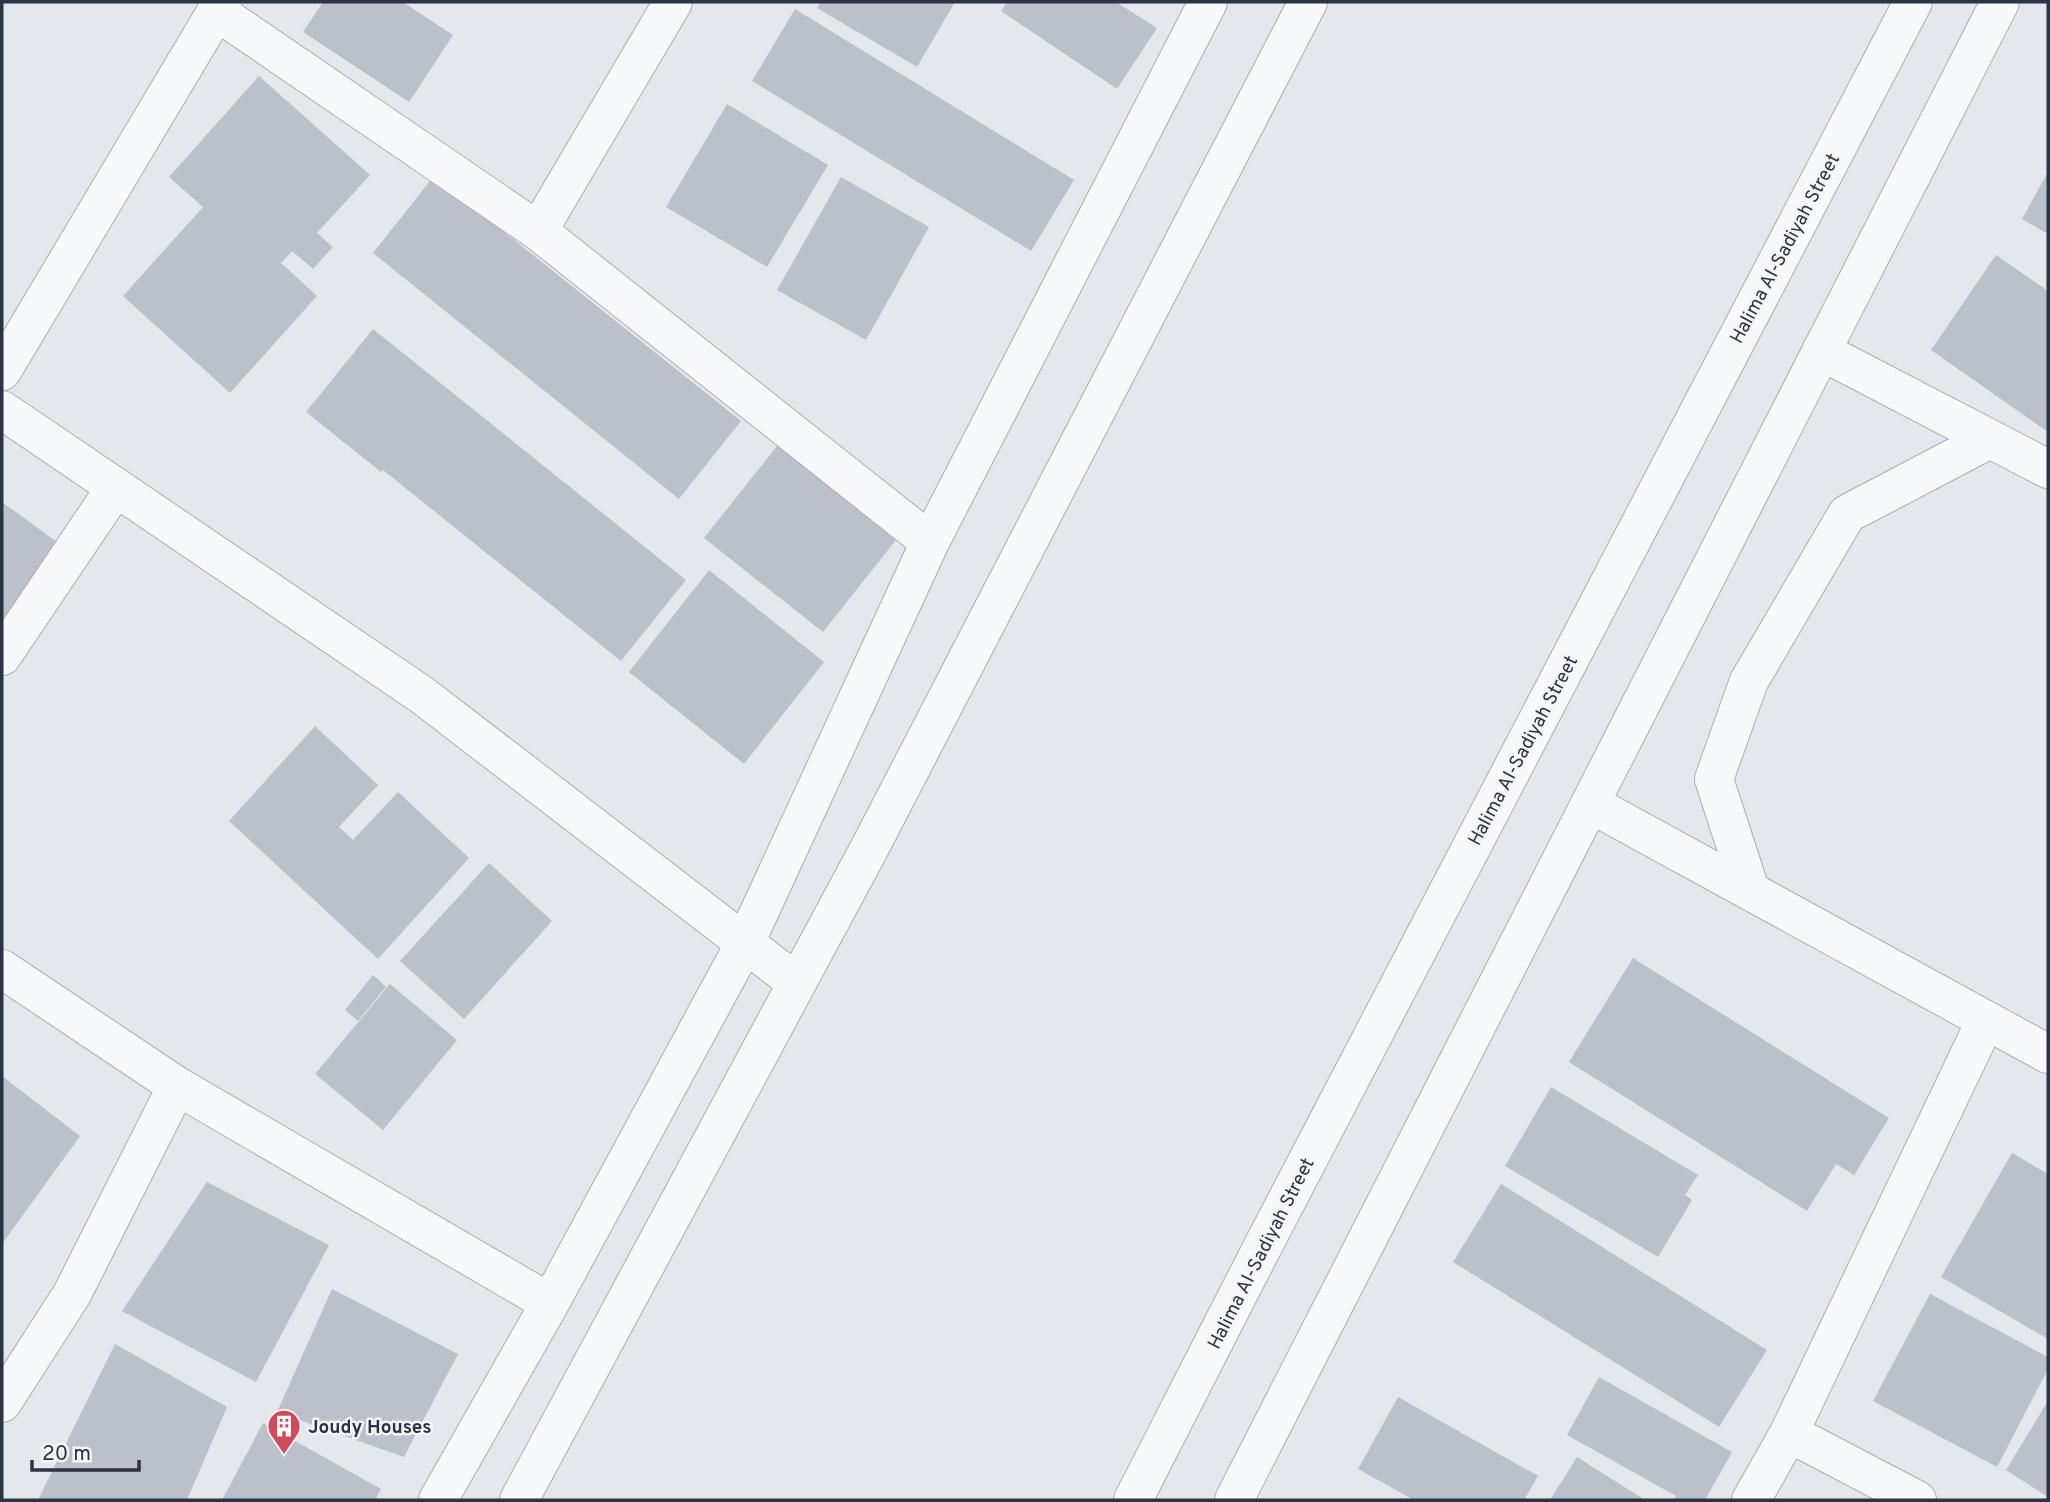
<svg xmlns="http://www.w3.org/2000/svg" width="2050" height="1502" font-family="Overpass,sans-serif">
<rect width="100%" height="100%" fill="#e4e7ec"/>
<path fill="#bbc0ca" d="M323,2H403L453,35L409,102L303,32Z
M821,2H955L917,67L817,8Z
M1007,2H1116L1157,28L1117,89L1001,11Z
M795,9L1074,180L1031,251L752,81Z
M259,76L370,175L317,233L333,247L313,269L292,251L281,263L317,296L230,393L123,296L203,207L169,177Z
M727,104L828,165L767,267L666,207Z
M2048,172V234L2022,219Z
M434,176L741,421L679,499L373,253Z
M841,177L929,227L866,340L777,290Z
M1996,255L2048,291V432L1931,350Z
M373,329L686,580L621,661L383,470L381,472L306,412Z
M785,436L903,531L823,632L704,538Z
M2,502L61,545L2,627Z
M709,570L824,662L744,764L629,672Z
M315,726L378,785L339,827L353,840L398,792L469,858L378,959L229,821Z
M489,863L552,921L464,1019L400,961Z
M1633,958L1889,1118L1854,1175L1836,1164L1807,1211L1569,1062Z
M373,975L386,987L358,1021L345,1010Z
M390,984L457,1040L383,1130L315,1074Z
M2,1076L80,1136L2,1244Z
M1551,1087L1698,1175L1685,1195L1692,1200L1658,1257L1505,1166Z
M2012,1153L2048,1174V1339L1941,1277Z
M207,1182L329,1245L256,1382L122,1311Z
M1501,1184L1767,1350L1719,1427L1453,1262Z
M332,1289L458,1354L404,1457L277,1412Z
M1930,1294L2048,1357V1369L1997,1467L1873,1401Z
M115,1344L227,1407L187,1500H42L39,1498Z
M1599,1377L1732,1452L1705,1500H1674L1676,1496L1567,1435Z
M1398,1397L1538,1476L1524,1500H1414L1358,1469Z
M2048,1401V1497L2006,1470Z
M263,1423L381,1489L375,1500H222Z
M1577,1457L1645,1500H1550Z"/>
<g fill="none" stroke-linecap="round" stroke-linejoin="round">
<defs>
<path id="minor" d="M216,11L538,231L930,542
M538,231L673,2
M1821,351L2048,469
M2,371L222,2
M2,410L422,695L797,983
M2,656L116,487
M1591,804L2048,1054
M1750,890L1714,779L1749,681L1847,514L1990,439
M2,969L177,1086L550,1303
M2,1403L72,1294L177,1086
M1789,1433L1917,1500
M438,1500L550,1303L745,943L930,542L1208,2
M519,1500L869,849L1308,2
M1133,1500L1264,1244L1913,2
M1234,1500L2000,2
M1751,1500L1789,1433L1986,1020"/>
</defs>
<use href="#minor" stroke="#a9aeb7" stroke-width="40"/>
<use href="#minor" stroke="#f7f8fa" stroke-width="38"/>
</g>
<defs>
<symbol id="building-pin" viewBox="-11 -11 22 30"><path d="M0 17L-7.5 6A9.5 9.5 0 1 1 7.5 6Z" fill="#d1495b" stroke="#f4f6f9"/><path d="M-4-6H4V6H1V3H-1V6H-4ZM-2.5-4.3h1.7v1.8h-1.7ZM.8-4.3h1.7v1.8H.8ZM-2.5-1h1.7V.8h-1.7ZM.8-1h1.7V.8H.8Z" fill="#fff"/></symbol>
</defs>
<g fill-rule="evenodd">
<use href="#building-pin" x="265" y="1407" width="38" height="52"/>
</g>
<g text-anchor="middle" stroke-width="5" stroke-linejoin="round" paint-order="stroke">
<g font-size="19" fill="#2b3445" stroke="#f4f6f9">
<text transform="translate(1784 248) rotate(-62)" y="7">Halima Al-Sadiyah Street</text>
<text transform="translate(1522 750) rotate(-62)" y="7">Halima Al-Sadiyah Street</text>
<text transform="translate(1260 1253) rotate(-63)" y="7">Halima Al-Sadiyah Street</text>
</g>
<g font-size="19" font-weight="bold" fill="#2b3445" stroke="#f4f6f9" text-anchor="start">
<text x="308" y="1433">Joudy Houses</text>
</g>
</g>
<rect width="2050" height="1502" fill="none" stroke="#2b3445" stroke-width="7"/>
<path d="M32 1460v10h107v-10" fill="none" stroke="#2b3445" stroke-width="3.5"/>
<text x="42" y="1460" font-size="21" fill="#2b3445" stroke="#f4f6f9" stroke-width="5" paint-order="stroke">20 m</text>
</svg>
